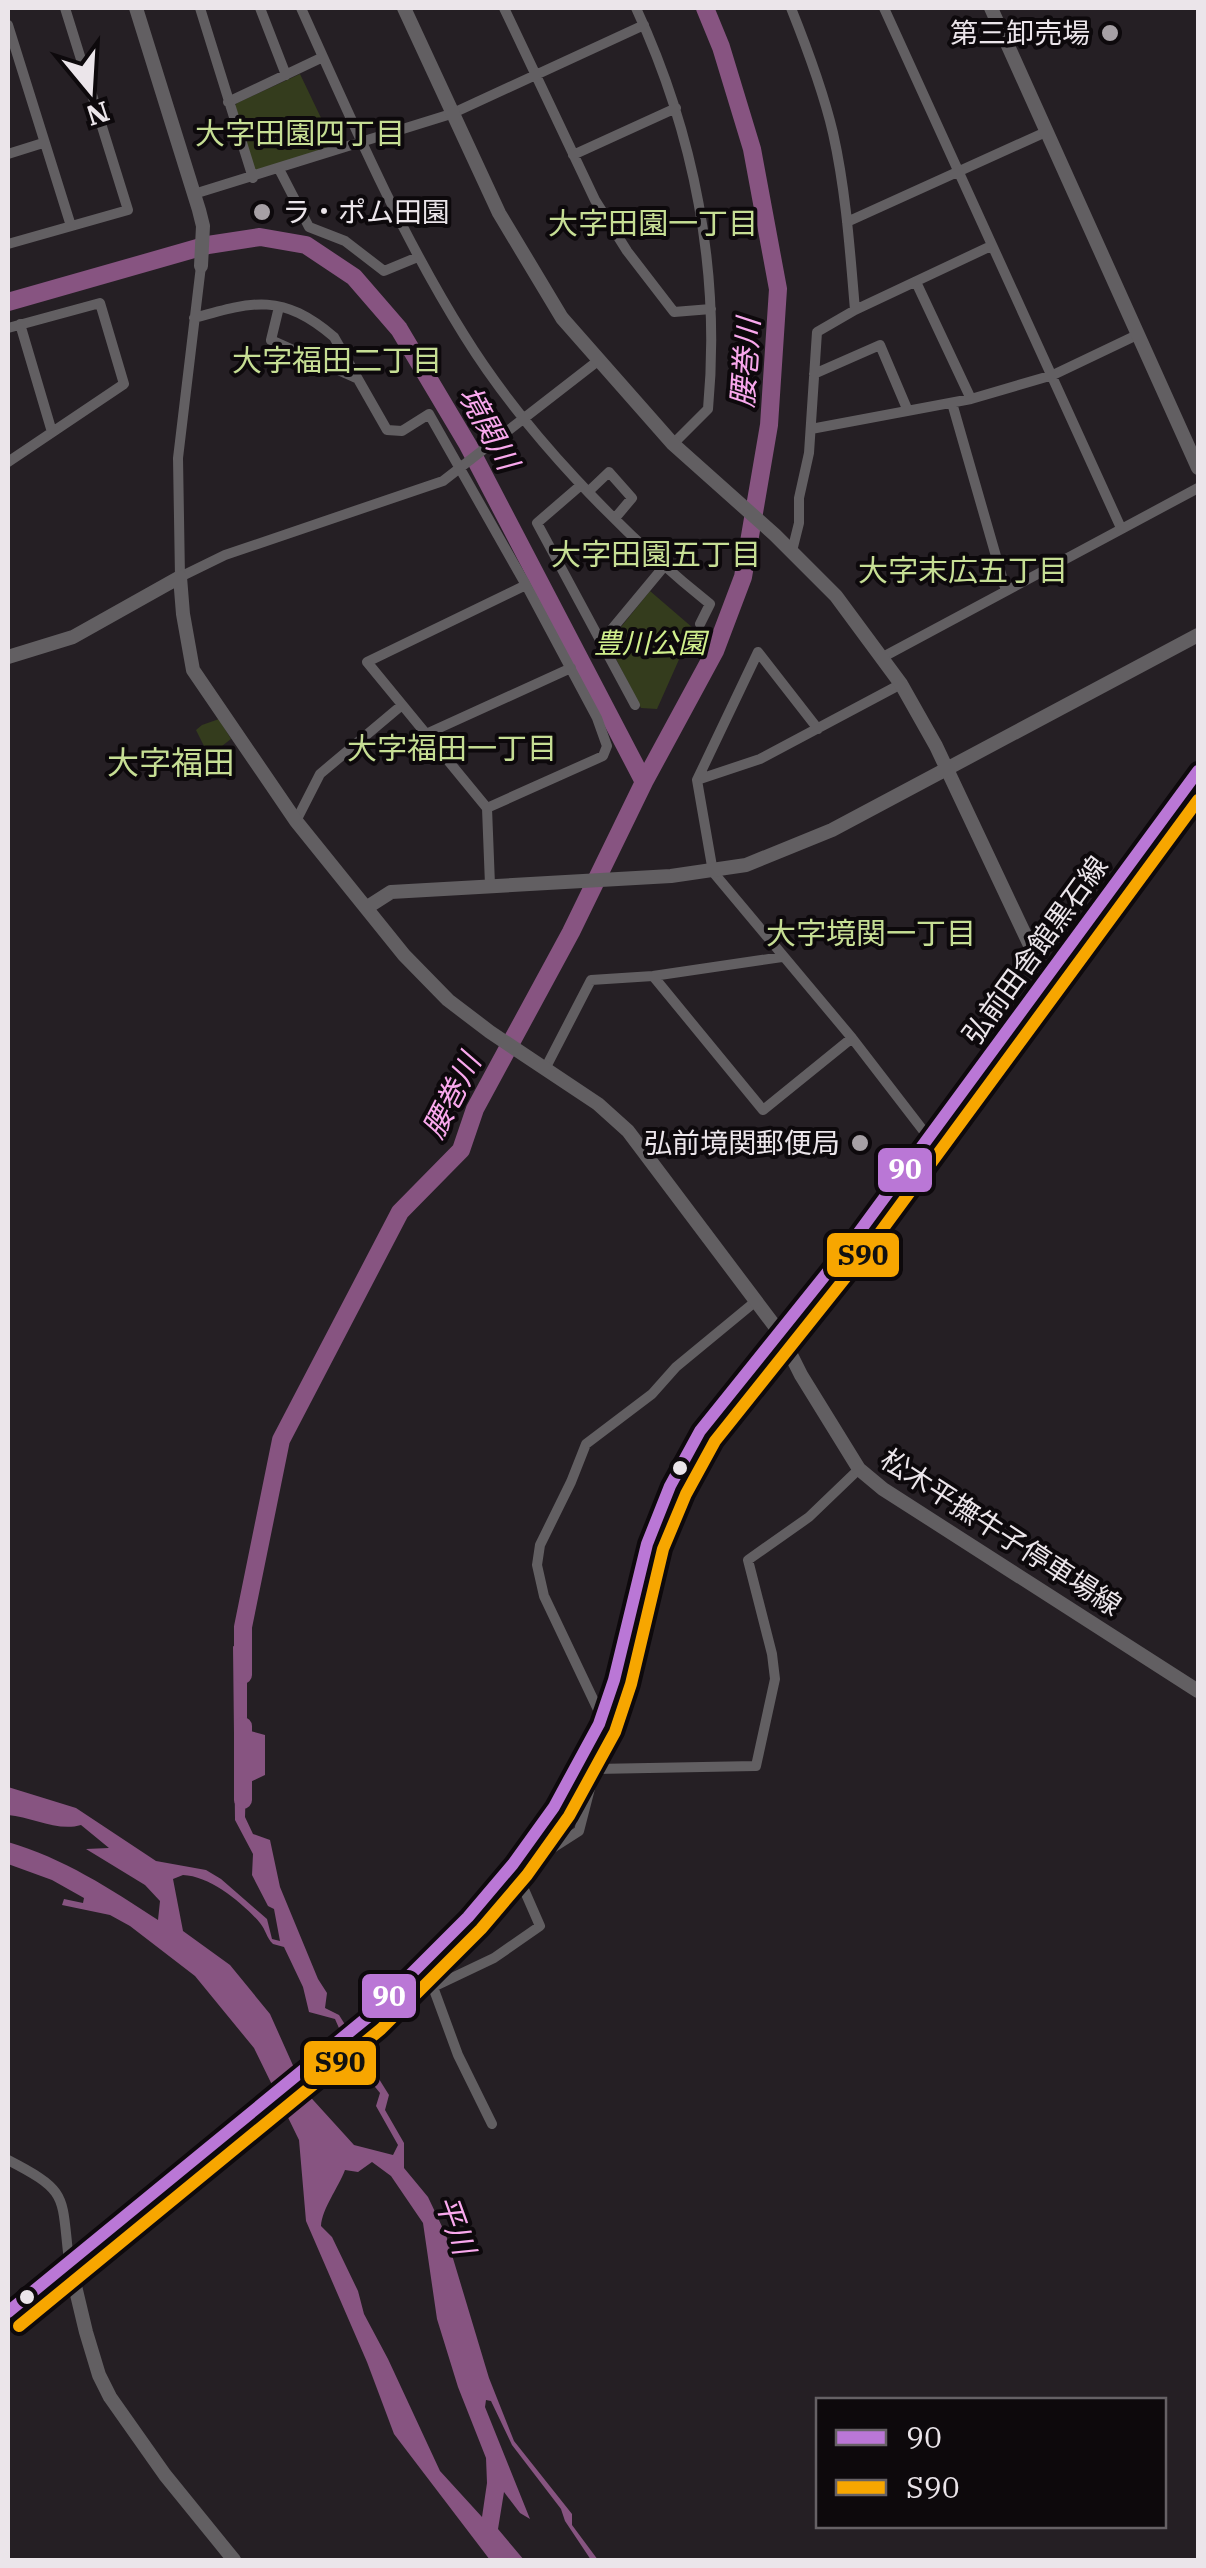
<svg xmlns="http://www.w3.org/2000/svg" width="1206" height="2568" font-family="'IBM Plex Serif','Noto Sans JP',serif">
<rect width="100%" height="100%" fill="#251f24"/>
<path fill="#343c1d" d="M300,74L334,145L258,171L254,169L233,108L237,103Z
M650,591L693,628L657,709L641,708L608,643Z
M219,719L231,739L209,756L196,730L202,725Z"/>
<path fill="#875481" fill-rule="evenodd" d="M233,1646L252,1655L247,1669V1730L265,1735V1775L246,1784L245,1817L253,1834L270,1840L280,1887L318,1979L327,1993L325,2008L339,2015L389,2095L385,2110L404,2143V2168L428,2197L446,2235L489,2378L514,2441L572,2514V2525L598,2560H591L565,2521L561,2509L512,2445L491,2401L486,2400L485,2407L530,2519L520,2513L504,2492L498,2529L524,2560H490L394,2434L367,2362L306,2221L299,2140L254,2048L195,1976L130,1926L110,1915L62,1905L64,1899L83,1903L84,1898L52,1880L8,1864V1842C63,1858 111,1889 158,1920L160,1901L145,1885L86,1849L109,1848L81,1825C58,1832 32,1817 8,1815V1787L76,1808L156,1861L206,1870L221,1879L267,1919L272,1939L280,1941L274,1909L268,1906L252,1875L253,1854L235,1820ZM183,1875C210,1876 243,1903 260,1923C266,1930 266,1937 273,1944L284,1947L303,1987L309,2012L335,2019L353,2060L380,2093L376,2106L398,2145L393,2155L354,2145L304,2090L270,2014L230,1965L183,1931L173,1879ZM372,2162L391,2176L423,2223L437,2319L458,2387L486,2458L487,2483L482,2517L440,2471L388,2359L364,2314L358,2291L332,2237L321,2226C322,2209 338,2188 345,2170L358,2172Z"/>
<g fill="none" stroke-linecap="round" stroke-linejoin="round">
<path stroke="#875481" stroke-width="18" d="M8,302L208,245L260,237L306,245L354,277L399,329L468,445L644,782
M243,1675V1627L281,1440L400,1212L461,1150L475,1109L571,932L644,782L715,651L743,577L769,425L778,289L752,149L721,47L705,8
M243,1800V1726"/>
<path stroke="#625f62" stroke-width="10" d="M200,8L253,178
M260,8L286,75
M301,8C351,119 399,231 464,335C524,432 621,533 710,604L700,624
M504,8L595,200L627,251L674,312L711,309
M636,8C694,133 721,271 708,409L673,444
M791,8C807,48 823,90 833,133C846,191 850,251 855,310
M884,8L1121,528
M8,25L71,226
M228,102L323,57
M8,154L43,143
M573,155L676,108
M279,169L309,227L345,241L384,271L418,257
M194,194L451,114L644,25
M847,222L1048,131
M8,244L128,210L65,8
M201,266L178,458L180,577L225,555L443,481L599,360
M916,282L971,399
M279,307L271,340L356,378
M194,318C254,301 282,293 334,337L387,430L402,431L429,414L526,585
M20,324L52,432
M8,328L100,303L124,384L8,462
M814,374L880,345L908,411
M952,403L1006,591
M811,429L971,399L1053,375L1139,334
M581,485L537,523L635,705
M588,492L609,472L632,498L616,517
M792,551L799,523V498L809,453L817,332L855,310L991,246
M602,641L666,564
M883,657L1198,488
M818,729L758,652L697,780L713,872L852,1038L929,1138
M426,734L571,668
M697,780L760,759L901,684
M487,808L603,756L607,746L597,718L526,585L367,662L487,808L490,885
M296,821L320,774L402,705
M653,976L763,1110L852,1038
M545,1069L591,980L653,976L782,957
M602,1718L544,1596L537,1565L540,1545L571,1482L586,1444L652,1394L676,1367L756,1301
M590,1743L595,1751V1769L756,1766L775,1679L772,1654L748,1560L809,1517L859,1469
M518,1870L579,1831L595,1769
M492,2124L458,2055L433,1987L494,1958L540,1926L512,1862
M8,2160C70,2192 61,2195 69,2261"/>
<path stroke="#625f62" stroke-width="14" d="M136,8L199,210L203,226L201,266
M404,8L499,213L562,318L673,444L775,535L836,596L901,684L936,746L1045,977
M991,8L1198,468
M8,657L73,637L180,577L183,614L193,670L296,821L404,955L448,1000L490,1032L598,1104L628,1131L780,1333L801,1375L859,1469L883,1489L1198,1691
M366,908L391,892L671,876L746,865L832,830L1198,635
M69,2261L86,2332L99,2375L110,2397L165,2475L234,2560
M8,2312C75,2258 141,2204 208,2150C353,2035 502,1914 589,1746C618,1689 626,1626 641,1564C655,1510 681,1460 711,1414L851,1243L1198,771"/>
<defs>
<path id="bus-1" d="M8,2312L369,2016L468,1917L513,1864L554,1807L599,1724L614,1680L647,1544L670,1486L700,1431L851,1243L1198,771"/>
<path id="bus-2" d="M19,2326L381,2029L481,1929L527,1875L569,1816L615,1732L631,1684L663,1549L686,1494L715,1441L865,1253L1198,800"/>
</defs>
<use href="#bus-1" stroke="#0d090c" stroke-width="20"/>
<use href="#bus-2" stroke="#0d090c" stroke-width="20"/>
<use href="#bus-1" stroke="#ba77d6" stroke-width="12"/>
<use href="#bus-2" stroke="#f7a600" stroke-width="12"/>
</g>
<g fill="#a6a0a5" stroke="#0d090c" stroke-width="4">
<circle cx="1110" cy="33" r="10"/>
<circle cx="262" cy="212" r="10"/>
<circle cx="860" cy="1143" r="10"/>
</g>
<g fill="#ebe5ea" stroke="#0d090c" stroke-width="4">
<circle cx="680" cy="1468" r="9"/>
<circle cx="27" cy="2297" r="9"/>
</g>
<g text-anchor="middle" stroke-width="8" stroke-linejoin="round" paint-order="stroke">
<g font-size="28" fill="#ebe5ea" stroke="#0d090c" text-anchor="end">
<text x="1090" y="43">第三卸売場</text>
<text x="282" y="222" text-anchor="start">ラ・ポム田園</text>
<text x="840" y="1153">弘前境関郵便局</text>
</g>
<g font-size="28" font-style="italic" fill="#d1f08d" stroke="#0d090c">
<text x="650" y="653">豊川公園</text>
</g>
<g font-size="28" fill="#ebe5ea" stroke="#0d090c">
<text transform="translate(1035 950) rotate(-54)" y="10">弘前田舎館黒石線</text>
<text transform="translate(1001 1532) rotate(33)" y="10">松木平撫牛子停車場線</text>
</g>
<g font-size="30" fill="#c6de94" stroke="#0d090c">
<text x="300" y="144">大字田園四丁目</text>
<text x="653" y="234">大字田園一丁目</text>
<text x="337" y="371">大字福田二丁目</text>
<text x="656" y="565">大字田園五丁目</text>
<text x="963" y="581">大字末広五丁目</text>
<text x="452" y="759">大字福田一丁目</text>
<text x="871" y="944">大字境関一丁目</text>
</g>
<g font-size="30" font-style="italic" fill="#f9a8ed" stroke="#0d090c">
<text transform="translate(746 363) rotate(-86)" y="10">腰巻川</text>
<text transform="translate(488 428) rotate(61)" y="10">境関川</text>
<text transform="translate(452 1096) rotate(-63)" y="10">腰巻川</text>
<text transform="translate(455 2225) rotate(70)" y="10">平川</text>
</g>
<g font-size="32" fill="#c6de94" stroke="#0d090c">
<text x="171" y="774">大字福田</text>
</g>
</g>
<g stroke="#0d090c" stroke-width="4">
<rect x="876" y="1146" width="58" height="48" rx="10" fill="#ba77d6"/>
<rect x="825" y="1231" width="76" height="48" rx="10" fill="#f7a600"/>
<rect x="360" y="1972" width="58" height="48" rx="10" fill="#ba77d6"/>
<rect x="302" y="2039" width="76" height="48" rx="10" fill="#f7a600"/>
</g>
<g font-size="28" text-anchor="middle" font-weight="bold" fill="#fff">
<text x="905" y="1179">90</text>
<text x="389" y="2006">90</text>
</g>
<g font-size="28" text-anchor="middle" font-weight="bold" fill="#111">
<text x="863" y="1265">S90</text>
<text x="340" y="2072">S90</text>
</g>
<rect width="1206" height="2568" fill="none" stroke="#ebe5ea" stroke-width="20"/>
<rect x="816" y="2398" width="350" height="130" fill="#0d090c" stroke="#666165" stroke-width="2.5"/>
<rect x="836" y="2430" width="50" height="15" fill="#ba77d6" stroke="#666165" stroke-width="2.5"/>
<text x="906" y="2448" font-size="30" fill="#ebe5ea">90</text>
<rect x="836" y="2480" width="50" height="15" fill="#f7a600" stroke="#666165" stroke-width="2.5"/>
<text x="906" y="2498" font-size="30" fill="#ebe5ea">S90</text>
<g transform="translate(90 90) rotate(162)" stroke="#0d090c" stroke-width="8" paint-order="stroke">
<path d="M0-8L18 38L0 25L-18 38Z" fill="#ebe5ea"/>
<text y="-15" font-size="28" font-weight="bold" text-anchor="middle" fill="#ebe5ea">N</text>
</g>
</svg>
